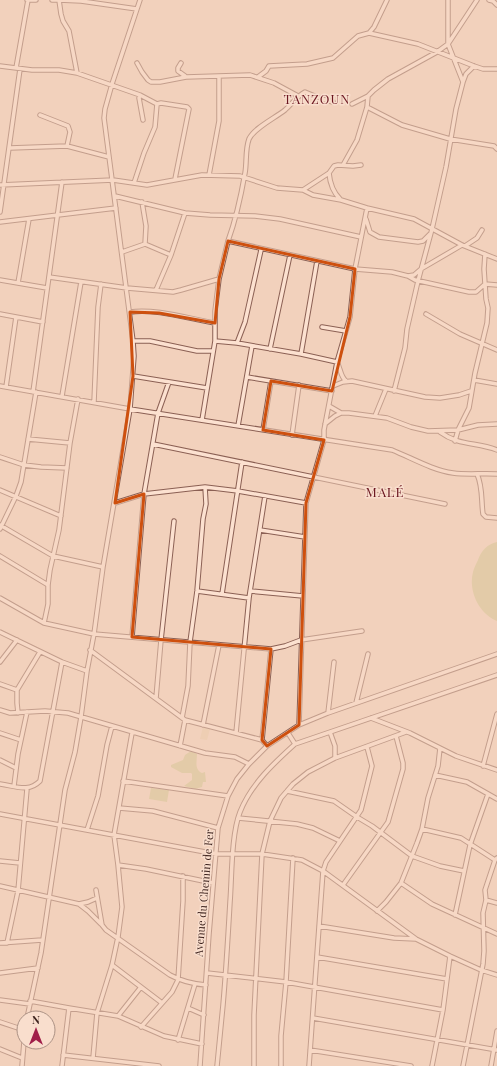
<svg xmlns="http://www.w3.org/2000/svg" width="497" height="1066" font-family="'Playfair Display',serif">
<rect width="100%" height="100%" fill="#f2d1bc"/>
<path fill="#e8caa9" d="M203,727L210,729L207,740L200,739Z"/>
<path fill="#d1c490" d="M497,542V621C479,614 468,591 473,572C474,568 476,564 478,560C481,551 487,544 497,542Z
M191,751L197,754C197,761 194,769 202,773L205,772L206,782H203L202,787L195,789L184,786L192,780V774L191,773H182L171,767V765L183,760L185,755Z
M151,788L169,790L167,802L149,799Z"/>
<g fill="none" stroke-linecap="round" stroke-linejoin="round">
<defs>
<path id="minor" d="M27,0H36
M52,0H59L61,14L63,21L69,31L77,73
M59,0L81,1L137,9
M489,0L493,1L497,5
M369,33L374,27L387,0
M137,63L142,72L148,80L151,82H160L186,77L250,75L274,83L298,96
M181,63L178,68V71L185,76
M0,66L32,70H59L77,73L140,95L157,104L155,127L144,153L134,183
M16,68L28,0
M258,77L266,71L269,66L307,64L333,58L358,36L369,33L418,44L474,66L483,69H497
M463,82L466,74L474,66
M140,95L139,98L143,120
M157,104L161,103L187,107L189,109L175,179
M352,104L368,96
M367,107L402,125L450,139L494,146L497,149
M40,115L68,126L70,132L67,146
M10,148L67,146L109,157
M343,165L357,140L367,107L368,96L374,90L388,79L437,52L448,44L477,0
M329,173C330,184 333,192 340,199
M209,175L219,121V76
M0,185L113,180L147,185L202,175L240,176L277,188L303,190L313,195L341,200L367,208L414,219L462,245L497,259
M303,190L329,173L334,166L338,165L353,166L361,165
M115,196L185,213L210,215L255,216L280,219L361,237
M0,212L20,69
M366,219L370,232L379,237L418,242L423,241L430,234
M0,222L116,208
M228,241C236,219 241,196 245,173C247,162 245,150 249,139C254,128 275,118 285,110C292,104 297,96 305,92L322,99L333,102
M145,244L171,255L185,213
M465,246L477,238L482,230
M122,252L145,244L146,226L142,202
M408,276L415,280L469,292H476L485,284L497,285
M49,277L127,288L173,292L181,290L219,279
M0,280L47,288
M18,283L29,219
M156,290L171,255
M130,312C155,308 190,319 215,323
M0,314L43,322
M426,314L460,334L497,350
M322,327L346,331
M133,341H150L197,351H213
M215,341L237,343L301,354L337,362C341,369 340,376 346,381
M237,343L245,322L261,250
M270,349L290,255
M301,354L317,261
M133,376L207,388
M247,377L332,391
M474,380L497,384
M0,386L130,409L392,450C412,458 432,470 453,473C468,475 482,473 497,474
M333,386L343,382L352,381L425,397L440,398L459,395L471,391
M6,387L16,317
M394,391L405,348L407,329L418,281L432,229L446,167L456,109L463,82L448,44V0
M33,392L62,182
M62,396L81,282
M94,402L98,307L101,284
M329,406L341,413
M375,416L386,389
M202,420L215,341V311L219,279L228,241L355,269L392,272L408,276L414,275L421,269L462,245
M325,424L335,416L341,413H349L387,418L411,427L428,431L458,430L478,425L497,424
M238,426L252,346
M263,430L271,381
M440,432C459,446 476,442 497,450
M292,435L299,385
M28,439L70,443
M455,441L458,430L469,408L475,373L487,323L488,308L486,299L484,269L485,254
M153,444L445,504
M0,457L24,465L41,467L67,468
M477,474C483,487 481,501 483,514L486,517L497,518
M0,490L61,516
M115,503L144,494L205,487L238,491L306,503
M0,525L53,556L103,567
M0,529L16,496L21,482L36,392
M260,530L305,537
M0,556L48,585
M197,591L249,598
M250,591L303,596
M222,594L242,462
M0,598L44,623L94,634L271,649L285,646L301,640L362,631
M44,623L48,604V585L50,570L59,530L70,443L78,399
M0,632L62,662L87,671
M132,637L144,494L158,413L169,382
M90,650L185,720L262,740L267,746
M0,662L17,640
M0,684L17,690
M156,698L161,640L174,521
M356,703L368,654
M0,710L10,713L45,711L68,713L205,753L235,757L249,764
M18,713L17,703V690L40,652
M328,713L334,662
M182,718L188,686L190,642L197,591L203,519L206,504L205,487
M371,718L410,733L456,756L497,770
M203,725L219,645
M299,725L306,503L324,440V430L337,362L350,317L355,269L367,208
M0,733L21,740
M236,733L249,598L265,496
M288,733L295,744
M262,740L271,649
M180,746L185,720
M335,758L406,732
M0,760L16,768
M483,766L497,714
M435,775L467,782L497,799
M123,781L228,796
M0,784C16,786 28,793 40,781L62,662
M14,786L18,754L27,712
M287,791L334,801L357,817L372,826L412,856L440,866L464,871
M119,808L153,811L218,828
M0,814L216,854H262L302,860L323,871L416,939L450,956L481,970L497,975
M238,818L297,824L313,828L340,841
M422,829L461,838L495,860
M87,830L98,796L107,745L112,726
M0,861L20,863
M118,865L146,869L213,883
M401,883L432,904L497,934
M343,885L388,822L403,769V763L396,736
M0,886L79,904L88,902L97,898
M96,890L102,925L106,930L170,975C181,981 193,984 206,985
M486,900L497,903
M79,904L88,911L101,924
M377,911L386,902L401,883L417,843L422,829L428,798L438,766L440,748
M455,915L470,845L488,794
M319,926L394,938L416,939
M0,943L42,940
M7,943L18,891L27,789
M317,957L447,979
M112,965L162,1003
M0,973L38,968
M207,973L286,982L443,1010
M0,1000L30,1004
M30,1001L69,1008L118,1016L164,1036L202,1044
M188,1008L204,1015
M118,1016L141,987
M27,1018L41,953L65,790L75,752L81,717L87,671L94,634L103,567L130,409L134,356L133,341L104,118L105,109L112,84L140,0
M313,1018L497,1050
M0,1022L24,1030
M141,1027L172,992L178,980L183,901V876
M178,1040L195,984
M0,1049L22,1058
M310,1050L411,1066
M63,1055L159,1066
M93,1058L97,1013L112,965L118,937L122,907L118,865L114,835L132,733
M22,1066L24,1042
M62,1066L69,1008
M200,1066L209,934L218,828L228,796L237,779L249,764L267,746L299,725L328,713L497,654
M217,1066C219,1046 221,1026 223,1005C226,971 228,937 230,902C232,877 231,835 240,812C251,784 274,763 295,744L497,675
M254,1066V1015L262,854L270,821L281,798L293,784L308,772L335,758V746L330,732
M281,1066V1036L286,982L293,858
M309,1066L323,871L326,862L361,810L372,766L367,747
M432,1066L443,1010L450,956
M463,1066L483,964L484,951L483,913L486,900L485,890L495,860L497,858
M491,1066L497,1031"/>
</defs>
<use href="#minor" stroke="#8b6054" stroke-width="5.5"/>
<use href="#minor" stroke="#fce1d0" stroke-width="3.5"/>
</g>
<path d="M0 0H497V1066H0ZM228,241L355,269L350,317L332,391L271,381L263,430L324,440L306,503L299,725L267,746L262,740L271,649L132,637L144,494L115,503L133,376L130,312L159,313L215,323L219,279Z" fill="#f2d1bc" fill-opacity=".55" fill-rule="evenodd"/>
<path fill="none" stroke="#ce500e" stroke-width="3" stroke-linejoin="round" d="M228,241L355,269L350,317L332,391L271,381L263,430L324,440L306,503L299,725L267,746L262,740L271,649L132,637L144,494L115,503L133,376L130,312L159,313L215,323L219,279Z"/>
<g text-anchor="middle" stroke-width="3" stroke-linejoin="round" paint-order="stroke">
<g font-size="11" fill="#391f1a" stroke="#f9decd">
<text transform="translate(204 893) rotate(-85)" y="4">Avenue du Chemin de Fer</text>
</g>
<g font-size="13" letter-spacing="1" fill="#6a151f" stroke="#f9decd">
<text x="317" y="104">TANZOUN</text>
<text x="385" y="497">MALÉ</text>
</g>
</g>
<g transform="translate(36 1030)"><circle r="19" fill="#f9decd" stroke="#ac9285"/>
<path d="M0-3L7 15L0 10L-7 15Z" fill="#a01e49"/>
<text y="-6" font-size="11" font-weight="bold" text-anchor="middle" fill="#391f1a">N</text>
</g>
</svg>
